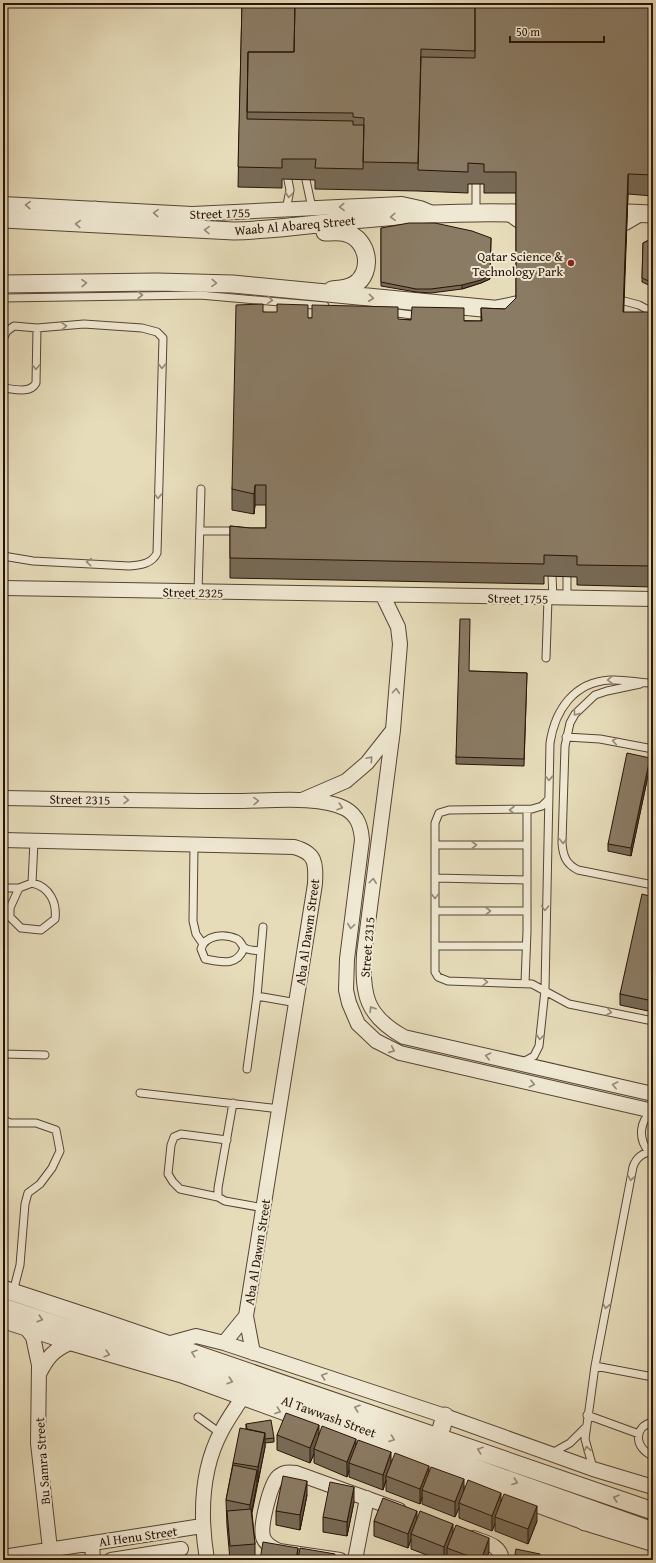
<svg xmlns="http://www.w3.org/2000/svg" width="656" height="1563" font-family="'Gentium Book Plus',serif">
<rect width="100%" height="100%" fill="#e6dcba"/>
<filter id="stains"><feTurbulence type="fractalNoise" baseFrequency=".005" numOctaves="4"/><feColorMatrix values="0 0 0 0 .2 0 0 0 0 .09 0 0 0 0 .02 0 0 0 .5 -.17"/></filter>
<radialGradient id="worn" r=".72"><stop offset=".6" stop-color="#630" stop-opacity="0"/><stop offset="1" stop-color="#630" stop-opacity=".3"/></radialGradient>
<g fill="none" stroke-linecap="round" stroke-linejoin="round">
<defs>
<path id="service" d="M306,180L312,208
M476,184V212
M286,210L290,190L288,180
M505,215L516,223
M627,226L644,216
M3,298L200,295L325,306
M624,301L639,305L652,312
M497,304L516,300
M389,312L420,316
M3,339L7,331L14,326L37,328L84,324L142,328L157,332L163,338L157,553C152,564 140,565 129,566L33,561L3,556
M3,388C14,389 30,394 36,383L37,328
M200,531H238
M552,576L553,598
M567,577V598
M198,592L201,489
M546,658L548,598
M640,684L607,691L595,695L575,714L570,723L565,746L562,843C563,856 566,864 578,870L653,885
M566,737L600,739L653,749
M548,800L542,806L532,809L449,810L439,813L435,823V972L438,977L448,981L532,984L569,1004L653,1021
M194,845L193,921L196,934L203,944
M435,845H526
M436,878L526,880
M32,883C50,887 57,903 55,919L41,930L21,928L10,917V908L19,888Z
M32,883L34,841
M3,888H19
M435,911H526
M263,927L257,996L297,1003
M435,946H525
M244,948C237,967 221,962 205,959L201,949C205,935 224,933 237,939C241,941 242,947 245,948C249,951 257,950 261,951
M525,983L527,931V810
M3,1054L45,1055
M523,1062L534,1056L539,1046L545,990L550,743C555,710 574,682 610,680C625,679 639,683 653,683
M247,1069L257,996
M140,1093L280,1109
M233,1103L218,1188V1197L225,1201L264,1208
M3,1120L10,1123H36L56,1130L60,1151L52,1168L40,1184L28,1193L25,1204L20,1265L13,1292
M649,1152C638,1139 639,1122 652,1111
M653,1152C643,1152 636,1158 633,1167L595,1366L653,1377
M218,1197L180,1189L173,1182L168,1174L171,1145L174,1137L181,1134L227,1140
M587,1415L639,1434
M198,1417L220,1433
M653,1422C632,1427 635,1449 653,1456
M552,1453L570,1443L585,1428
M593,1468L585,1439L595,1366"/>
<path id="minor" d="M3,204L192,214L402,204L420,208L432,213
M3,588L653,599
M383,596L398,627L400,644L393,730L364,954C362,995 366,1016 404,1037L653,1094
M3,798C78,799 153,801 228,801C260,802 319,794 346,809C358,816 361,827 362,840L347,959L346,990L349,1003L358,1024L376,1041L400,1053L653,1111
M302,800L346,781L367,763L393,730
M3,840L294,847C316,853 316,863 315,884L246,1316L253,1353
M3,1321L70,1343L180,1375L591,1525L653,1544
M27,1329L33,1337L39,1365L38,1443L50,1549
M224,1343L246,1316
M167,1344L196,1336L224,1343L445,1416L593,1469L653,1487
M39,1374C47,1358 53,1350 70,1343
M473,1538C485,1543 500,1544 502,1560
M92,1543L93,1560
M3,1557L202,1526
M111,1560L181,1549
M207,1560C200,1517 200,1472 221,1432C227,1420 235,1409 242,1398
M340,1560L279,1551C272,1548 265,1544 263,1537C260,1526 270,1485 278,1477C284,1472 289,1472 296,1473L399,1510
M355,1560L367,1498"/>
<path id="tertiary" d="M95,210L105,217L120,223
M627,213L653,214
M3,219L234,231C277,230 320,223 364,219C414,214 465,212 516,213
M325,232C331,232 340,231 346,233C369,239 374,273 354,285C347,289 340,289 332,290
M3,284L157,282L233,284L503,310
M3,1289L103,1322L653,1511
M3,1307L248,1387L653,1531
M439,1436L445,1416
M569,1502L576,1515L585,1522"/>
</defs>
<use href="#service" stroke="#574433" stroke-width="9"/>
<use href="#minor" stroke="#574433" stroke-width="16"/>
<use href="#tertiary" stroke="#574433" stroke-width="19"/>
<use href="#service" stroke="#efe8d2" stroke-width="7"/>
<use href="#minor" stroke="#efe8d2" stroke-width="14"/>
<use href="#tertiary" stroke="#efe8d2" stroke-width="17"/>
</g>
<path fill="#776a56" stroke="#271206" d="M242,3H653V196L628,194L623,312L650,324H653V587L577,585V577L544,576V584L230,578V526L250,528H266V505H255L254,514L232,510V489L263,312L308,318L481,321V308L505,309L516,298V193H484V184H468V193L418,191L315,189V180L282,179V188L238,187Z
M381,228L490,279L481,283L462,289L431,293L416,292L381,286Z
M653,238V287L642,282L643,243Z
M469,671L527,673L524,766L456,764V757Z
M650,766L631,856L608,851V844Z
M653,842V861H651V850Z
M653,897V1012L620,1005V994Z
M246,1424L274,1438V1442L265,1443V1447L252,1513L255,1544V1558L239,1560H230L227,1526L226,1500L233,1463L246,1429Z
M277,1435H319L356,1446L391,1464L429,1473L464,1489L501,1500L537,1521L528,1544L495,1531V1524L492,1531L459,1518V1508L455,1517L422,1504V1497L420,1504L386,1491V1480L383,1490L349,1477V1470L347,1477L314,1463V1454L310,1463L277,1450Z
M307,1495L300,1530L276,1525V1511Z
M354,1502L347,1536L323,1532V1517Z
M374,1521H417L453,1531L489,1552L486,1560H447V1555L445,1560H440L411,1549V1539L408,1548L374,1536Z"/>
<path fill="#615646" stroke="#271206" d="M628,174V194L623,332V312Z
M491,238L490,279L481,283L462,289V285Z
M255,485V505L254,514V494Z
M650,758V766L631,856V848Z
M319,1425V1440L314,1449V1454L310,1463V1448Z
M265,1433V1447L258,1482V1467Z
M356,1439V1454L349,1463V1470L347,1477V1462Z
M391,1452V1467L386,1476V1480L383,1490V1475Z
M429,1466V1481L422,1490V1497L420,1504V1489Z
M257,1470V1484L250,1519V1505Z
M464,1479V1494L459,1503V1508L455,1517V1502Z
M307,1481V1495L300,1530V1515Z
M354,1487V1502L347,1536V1522Z
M501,1493V1508L495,1517V1524L492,1531V1516Z
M537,1506V1521L528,1544V1529Z
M417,1511V1525L411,1534V1539L408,1548V1534Z
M453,1524V1539L447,1548V1555L445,1560H444V1547Z
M489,1538V1552L486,1560H481Z
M298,1548V1560H296Z"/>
<path fill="#8a7b64" stroke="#271206" d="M242,3H295L294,52H248L247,119L353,121V125H364L363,169L315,168L316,159H282V168L238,167Z
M295,3H475V51L421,49L418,163L363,162L364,118L353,117V113L247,112L248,52H294Z
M475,3H653V175L628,174L623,312H650V324H653V566L577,565V556L544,555V564L230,558V526L250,528H266V485H255L254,494L232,489L236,305L263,304V312H277V304L308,305V318H312V305L398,307V319L411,320L412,307L464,308V321H482L481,308L505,309L516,298V172H484V164L468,163V172L418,170L421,57L475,58Z
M409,223H435L472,231L491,238L490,275L481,280L462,285L431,289H416L381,282V228Z
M653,238V283L642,278L643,243Z
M460,619H470L469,671L527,673L524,759L456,757Z
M627,753L650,758L631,848L608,844Z
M653,842V850H651Z
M642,894L653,897V1001L620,994Z
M286,1413L319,1425L310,1448L277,1435Z
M271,1420L274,1438L265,1439V1433L247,1429L246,1424Z
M322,1426L356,1439L347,1462L314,1449Z
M240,1428L265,1433L258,1467L233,1463Z
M358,1440L391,1452L383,1475L349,1463Z
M395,1453L429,1466L420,1489L386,1476Z
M233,1465L257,1470L250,1505L226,1500Z
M431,1467L464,1479L455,1502L422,1490Z
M283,1476L307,1481L300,1515L276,1511Z
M468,1480L501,1493L492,1516L459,1503Z
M330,1482L354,1487L347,1522L323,1517Z
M504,1494L537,1506L528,1529L495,1517Z
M383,1498L417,1511L408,1534L374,1521Z
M251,1509L255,1544L230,1546L227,1511Z
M420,1511L453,1524L444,1547L411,1534Z
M456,1525L489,1538L481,1560H479L447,1548Z
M263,1542L298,1548L296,1560H260Z
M300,1548L335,1554L334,1560H298Z
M516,1549L540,1554L539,1560H514Z"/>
<defs><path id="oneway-chevron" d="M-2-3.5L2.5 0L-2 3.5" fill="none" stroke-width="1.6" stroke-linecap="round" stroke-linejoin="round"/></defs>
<g stroke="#958876">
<use href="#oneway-chevron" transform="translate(289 195) rotate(95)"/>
<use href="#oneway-chevron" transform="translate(28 205) rotate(-176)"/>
<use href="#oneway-chevron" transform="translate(342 207) rotate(177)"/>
<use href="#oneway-chevron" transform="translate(156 213) rotate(-177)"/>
<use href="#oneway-chevron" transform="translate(393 217) rotate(176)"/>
<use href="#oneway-chevron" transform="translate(78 224) rotate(-177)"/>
<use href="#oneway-chevron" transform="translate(207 230) rotate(-177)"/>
<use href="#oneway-chevron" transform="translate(84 283) rotate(-1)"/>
<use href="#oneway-chevron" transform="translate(214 283) rotate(3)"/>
<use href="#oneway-chevron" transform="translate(140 295)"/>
<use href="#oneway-chevron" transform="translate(371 298) rotate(6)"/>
<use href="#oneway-chevron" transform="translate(270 300) rotate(5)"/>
<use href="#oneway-chevron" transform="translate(64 326) rotate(-4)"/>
<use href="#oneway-chevron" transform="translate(162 366) rotate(92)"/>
<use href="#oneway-chevron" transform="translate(36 367) rotate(91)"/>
<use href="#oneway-chevron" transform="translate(158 496) rotate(92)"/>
<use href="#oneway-chevron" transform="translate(89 562) rotate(-176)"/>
<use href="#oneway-chevron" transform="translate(610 680) rotate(176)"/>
<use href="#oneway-chevron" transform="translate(396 691) rotate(-85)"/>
<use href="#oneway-chevron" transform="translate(576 713) rotate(127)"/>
<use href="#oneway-chevron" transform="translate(615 741) rotate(-170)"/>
<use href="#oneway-chevron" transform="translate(370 759) rotate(-49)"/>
<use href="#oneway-chevron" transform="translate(549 778) rotate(92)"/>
<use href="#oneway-chevron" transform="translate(126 800) rotate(1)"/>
<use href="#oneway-chevron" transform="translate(256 801) rotate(-1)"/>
<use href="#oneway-chevron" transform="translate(340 807) rotate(18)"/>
<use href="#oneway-chevron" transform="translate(512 810) rotate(180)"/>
<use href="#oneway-chevron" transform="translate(563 841) rotate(90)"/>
<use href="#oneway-chevron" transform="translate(474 845)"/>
<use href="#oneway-chevron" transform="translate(373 881) rotate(-83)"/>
<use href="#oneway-chevron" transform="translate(435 896) rotate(91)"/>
<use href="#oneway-chevron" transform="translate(545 908) rotate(92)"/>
<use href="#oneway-chevron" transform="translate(488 911)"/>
<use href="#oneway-chevron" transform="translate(351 926) rotate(98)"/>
<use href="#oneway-chevron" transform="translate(485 982) rotate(2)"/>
<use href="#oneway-chevron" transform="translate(372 1009) rotate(-122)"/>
<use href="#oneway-chevron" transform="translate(609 1012) rotate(12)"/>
<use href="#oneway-chevron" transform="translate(540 1037) rotate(95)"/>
<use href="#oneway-chevron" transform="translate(392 1050) rotate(24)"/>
<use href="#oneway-chevron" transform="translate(488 1056) rotate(-167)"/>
<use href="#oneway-chevron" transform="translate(532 1084) rotate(13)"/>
<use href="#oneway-chevron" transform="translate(615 1085) rotate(-167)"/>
<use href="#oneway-chevron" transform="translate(631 1178) rotate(101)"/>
<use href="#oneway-chevron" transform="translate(606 1306) rotate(101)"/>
<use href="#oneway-chevron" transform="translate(40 1319) rotate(18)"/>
<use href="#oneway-chevron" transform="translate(194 1353) rotate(-161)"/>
<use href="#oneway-chevron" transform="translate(107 1354) rotate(16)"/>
<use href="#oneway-chevron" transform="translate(324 1376) rotate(-162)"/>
<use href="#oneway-chevron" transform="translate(230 1381) rotate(18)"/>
<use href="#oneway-chevron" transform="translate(357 1408) rotate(-161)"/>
<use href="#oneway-chevron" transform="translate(278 1411) rotate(20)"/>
<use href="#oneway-chevron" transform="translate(392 1439) rotate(20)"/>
<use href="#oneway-chevron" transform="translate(587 1449) rotate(-101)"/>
<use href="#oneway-chevron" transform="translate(480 1450) rotate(-161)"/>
<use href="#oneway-chevron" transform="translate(515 1482) rotate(20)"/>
<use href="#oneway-chevron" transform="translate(616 1498) rotate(-161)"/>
</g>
<circle fill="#8f2418" stroke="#efe8d2" stroke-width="1.5" cx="571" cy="263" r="4"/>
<g text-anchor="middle" stroke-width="4" stroke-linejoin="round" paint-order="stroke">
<g font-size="13" fill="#271206" stroke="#efe8d2">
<text transform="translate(220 213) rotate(-2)" y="5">Street 1755</text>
<text transform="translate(295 225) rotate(-5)" y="5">Waab Al Abareq Street</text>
<text transform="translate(193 592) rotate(1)" y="5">Street 2325</text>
<text transform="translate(518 598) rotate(1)" y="5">Street 1755</text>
<text transform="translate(80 799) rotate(1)" y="5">Street 2315</text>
<text transform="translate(307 932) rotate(-82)" y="5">Aba Al Dawm Street</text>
<text transform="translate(367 947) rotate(-85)" y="5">Street 2315</text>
<text transform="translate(257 1252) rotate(-81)" y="5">Aba Al Dawm Street</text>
<text transform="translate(329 1416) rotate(20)" y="5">Al Tawwash Street</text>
<text transform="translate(42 1461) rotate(-94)" y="5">Bu Samra Street</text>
<text transform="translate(138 1536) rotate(-8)" y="5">Al Henu Street</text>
</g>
<g font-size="13" fill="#271206" stroke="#efe8d2" text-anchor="end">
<text x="563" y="261">Qatar Science &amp;<tspan x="563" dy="15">Technology Park</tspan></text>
</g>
</g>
<rect width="656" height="1563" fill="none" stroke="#e6dcba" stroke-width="16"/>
<rect x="4" y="4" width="648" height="1555" fill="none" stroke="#271206" stroke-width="2"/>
<rect x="8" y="8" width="640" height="1547" fill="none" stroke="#271206"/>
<path d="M510 36v6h94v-6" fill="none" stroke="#271206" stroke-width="2"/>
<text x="516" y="36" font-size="12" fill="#271206" stroke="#efe8d2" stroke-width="3" paint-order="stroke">50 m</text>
<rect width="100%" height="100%" filter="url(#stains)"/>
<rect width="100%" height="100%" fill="url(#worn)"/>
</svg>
